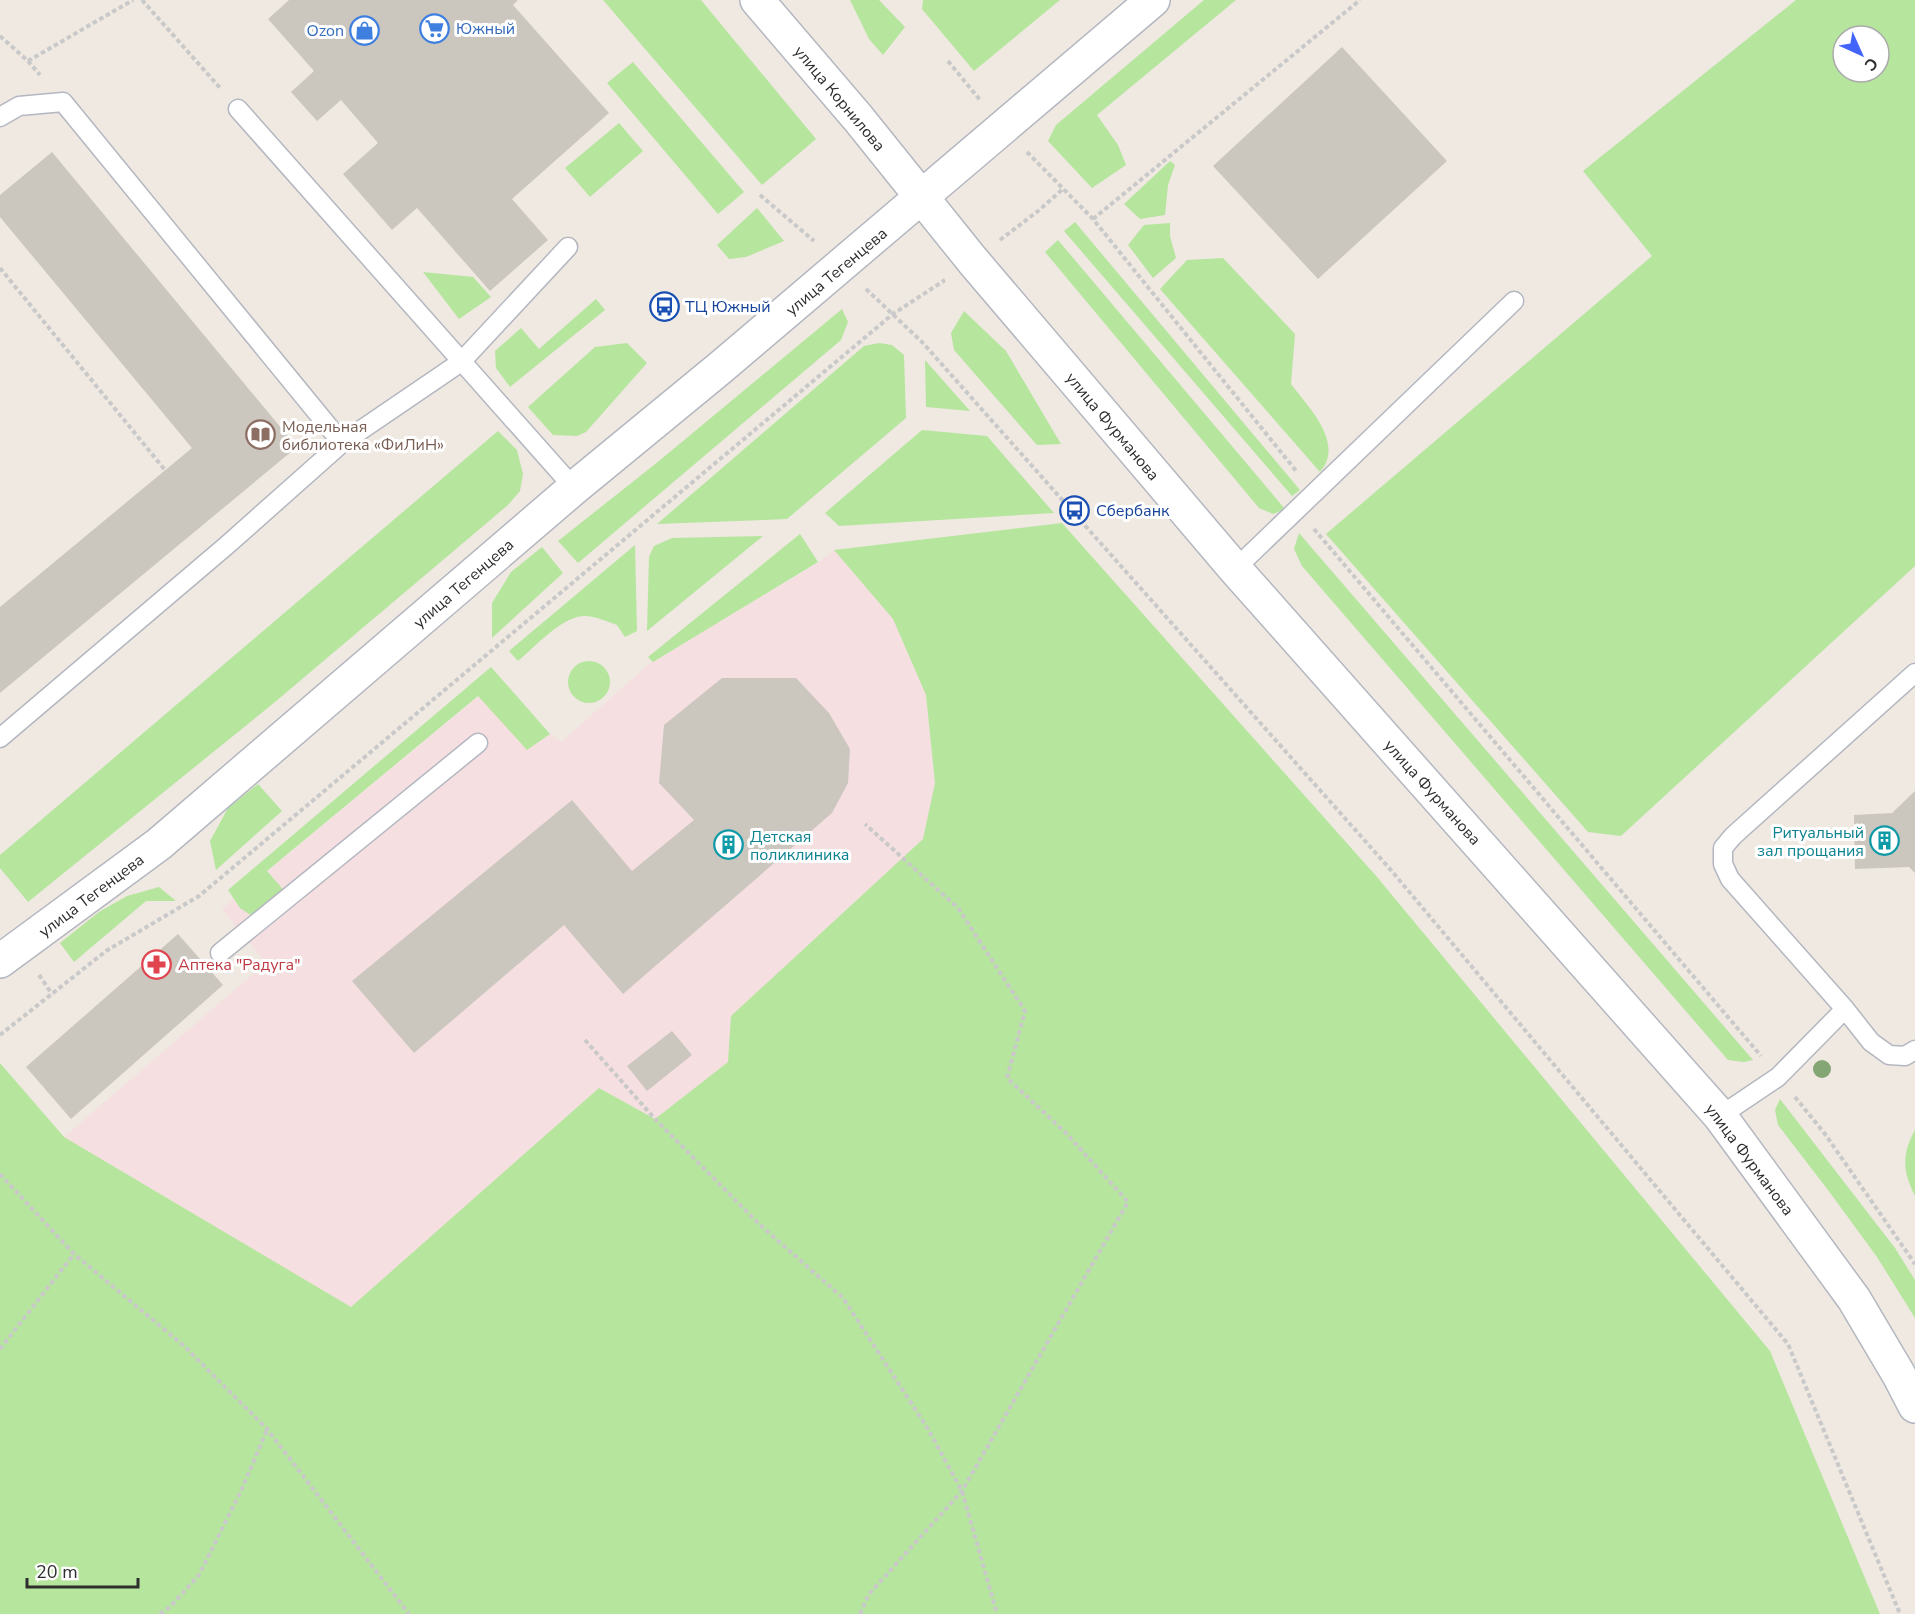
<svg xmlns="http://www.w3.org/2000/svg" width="1915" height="1614" font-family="'Nunito Sans',sans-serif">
<rect width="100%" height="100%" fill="#efe9e1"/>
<path fill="#f5dfe0" d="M834,550L893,619L926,695L935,783L923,839L731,1016L728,1062L655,1119L599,1088L351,1308L64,1137L266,963L222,909L479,696L527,750L550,734L561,742L649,664L818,563Z"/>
<path fill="#b6e59e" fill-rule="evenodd" d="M603,0H701L816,139L762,185Z
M850,0H879L905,27L883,55L869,39Z
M923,0H1060L974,71L922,9Z
M1204,0H1236L1097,115L1118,145L1126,165L1092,188L1048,141L1056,125Z
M1796,0H1915V566L1621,836L1588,832L1326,534L1652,256L1583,171ZM1843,36H1879V72H1843Z
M633,62L744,192L718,214L607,83Z
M619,123L643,151L590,197L565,168Z
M1170,161L1175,165L1168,185L1165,215L1140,219L1124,204Z
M757,208L784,241L746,257L729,259L717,245Z
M1075,222L1300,490L1292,496L1064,231Z
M1170,223V236L1176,258L1153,278L1128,245L1144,225Z
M1058,240L1285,509L1273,514L1259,508L1045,252Z
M1223,258L1295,334L1291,384C1309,408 1345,443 1320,472L1160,289L1187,260Z
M423,272L473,277L491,297L459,319Z
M596,299L605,310L510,387L496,368L495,351L521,328L539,349Z
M842,309L848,322L841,340L578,563L558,541L659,461Z
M964,311L1006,351L1061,444L1037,445L954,350L951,333Z
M627,343L647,363L586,432L577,436L553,435L528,407L595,347Z
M879,343L892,345L904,355L906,418L787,519L657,524L864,346Z
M925,360L970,411L926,407Z
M922,430L987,436L1054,513L839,526L825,513Z
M498,431L517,450L523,474L520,491L508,505L275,702L28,902L0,868V855Z
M1062,523L1377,877L1770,1351L1880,1614H0V1063L64,1137L351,1307L599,1088L655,1119L728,1062L731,1016L923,839L935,783L926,695L893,619L834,550Z
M1299,533L1753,1060L1744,1062L1728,1060L1302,566L1294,549Z
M800,534L818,562L653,662L648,657Z
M763,536L647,631L649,557L654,546L672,538Z
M635,545L637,631L625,637L617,625C608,622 595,616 585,616C562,616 535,647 518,661L509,651Z
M542,547L563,573L492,638V603L511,572Z
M568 682a21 21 0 1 1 42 0a21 21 0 1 1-42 0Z
M491,667L550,734L527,750L478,696L267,871L295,903L252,916L240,908L228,890Z
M258,784L282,811L216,870L210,841L228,808Z
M159,887L176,901H146L74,962L60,943L99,912L127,896Z
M1780,1099L1895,1248L1915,1280V1318L1877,1257L1831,1194L1778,1125L1775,1110Z
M1915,1130V1196C1903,1172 1901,1155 1915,1130Z"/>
<path fill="#cbc7bf" d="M289,0H518L513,5L609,113L512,199L548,240L490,291L417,208L392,230L343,174L378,143L341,100L317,121L291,92L314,71L268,19Z
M1342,47L1447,161L1318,279L1213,166Z
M52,152L297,447L0,693V607L192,448L0,217V195Z
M722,678H796L829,713L850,749L848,783L832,813L623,994L564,925L414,1053L352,981L572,800L632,871L694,820L659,783L664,725Z
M1915,791V873L1909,867L1855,869L1854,815L1892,813Z
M178,934L223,985L71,1119L26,1067Z
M672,1031L692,1055L647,1091L627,1066Z"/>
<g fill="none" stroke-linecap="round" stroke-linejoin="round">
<defs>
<path id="service" d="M238,109L574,488
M0,117L19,106L63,102L342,443L461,362L568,247
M1235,569L1514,301
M1915,673L1733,836L1723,848V864L1730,879L1845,1009L1871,1042L1889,1055L1905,1056L1915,1050
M0,738L226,546L342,443
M220,953L478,743
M1720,1116L1778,1077L1845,1009"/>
<path id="secondary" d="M757,0L858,118L973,261L1235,569L1720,1116L1854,1299L1899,1375L1915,1406
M0,961L159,844L574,488L720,368L1153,0"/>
</defs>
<use href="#service" stroke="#b4b7c1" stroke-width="21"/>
<use href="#secondary" stroke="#b4b7c1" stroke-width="36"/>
<path stroke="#c9c9c9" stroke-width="4" stroke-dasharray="4.5 3" stroke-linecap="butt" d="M142,0L221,89
M0,36L28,61L40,75
M28,61L133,0
M948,61L980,100
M1027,152L1093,219L1297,472
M760,195L814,241
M1093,219L1360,0
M1000,240L1038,211L1063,189
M0,268L165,470
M866,289L922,342L1390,869L1788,1344L1900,1614
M1314,529L1761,1056
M39,975L52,994
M0,1035L106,951L199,896L893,314L945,280
M585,1040L655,1119L759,1224L843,1298L928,1429L962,1491L997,1614
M1795,1097L1825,1134L1915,1264
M0,1174L74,1254L184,1346L267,1429L409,1614
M0,1349L74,1254
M160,1614L170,1607L199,1575L241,1491L267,1430
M860,1614L869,1594L962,1491L1128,1202L1066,1133L1007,1078L1025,1011L958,908L865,824"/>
<use href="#service" stroke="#fff" stroke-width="18"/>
<use href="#secondary" stroke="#fff" stroke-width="33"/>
</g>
<circle fill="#84a574" cx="1822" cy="1069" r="9"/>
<defs>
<symbol id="supermarket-ring" viewBox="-11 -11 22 22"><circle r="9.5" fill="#fff" stroke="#3f7fe0" stroke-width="1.5"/><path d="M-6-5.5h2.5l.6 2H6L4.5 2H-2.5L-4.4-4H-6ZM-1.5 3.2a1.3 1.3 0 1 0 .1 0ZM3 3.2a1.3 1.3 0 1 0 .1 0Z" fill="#3f7fe0"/></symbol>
<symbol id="shop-ring" viewBox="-11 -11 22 22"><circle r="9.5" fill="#fff" stroke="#3f7fe0" stroke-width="1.5"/><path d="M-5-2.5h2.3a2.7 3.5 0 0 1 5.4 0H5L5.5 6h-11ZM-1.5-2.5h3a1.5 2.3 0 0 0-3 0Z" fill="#3f7fe0"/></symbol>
<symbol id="bus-ring" viewBox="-11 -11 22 22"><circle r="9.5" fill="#fff" stroke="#1a4fb4" stroke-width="1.5"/><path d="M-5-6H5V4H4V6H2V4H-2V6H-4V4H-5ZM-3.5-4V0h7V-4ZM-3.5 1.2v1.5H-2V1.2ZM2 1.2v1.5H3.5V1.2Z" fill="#1a4fb4"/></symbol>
<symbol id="library-ring" viewBox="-11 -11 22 22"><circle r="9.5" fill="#fff" stroke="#8d6e63" stroke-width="1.5"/><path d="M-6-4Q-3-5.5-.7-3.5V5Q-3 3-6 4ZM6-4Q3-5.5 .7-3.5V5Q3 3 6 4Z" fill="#8d6e63"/></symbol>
<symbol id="building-ring" viewBox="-11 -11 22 22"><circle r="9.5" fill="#fff" stroke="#0f9aa8" stroke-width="1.5"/><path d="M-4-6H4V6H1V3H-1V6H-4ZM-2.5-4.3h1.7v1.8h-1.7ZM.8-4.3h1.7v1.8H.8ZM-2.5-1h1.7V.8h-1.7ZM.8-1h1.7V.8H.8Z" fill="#0f9aa8"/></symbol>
<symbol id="pharmacy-ring" viewBox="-11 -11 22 22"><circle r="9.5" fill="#fff" stroke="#e0444e" stroke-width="1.5"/><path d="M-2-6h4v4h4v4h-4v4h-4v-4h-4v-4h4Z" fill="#e0444e"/></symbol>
</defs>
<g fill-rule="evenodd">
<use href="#supermarket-ring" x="418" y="12" width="33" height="33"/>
<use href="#shop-ring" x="348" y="14" width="33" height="33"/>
<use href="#bus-ring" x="648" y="290" width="33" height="33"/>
<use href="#library-ring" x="244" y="418" width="33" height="33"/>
<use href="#bus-ring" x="1058" y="494" width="33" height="33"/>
<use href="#building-ring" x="1868" y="824" width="33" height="33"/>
<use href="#building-ring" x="712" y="828" width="33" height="33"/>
<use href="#pharmacy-ring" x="140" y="948" width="33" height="33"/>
</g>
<g text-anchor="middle" stroke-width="6" stroke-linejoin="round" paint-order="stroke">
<g font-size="16" fill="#366cbe" stroke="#fff" text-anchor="start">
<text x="456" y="34">Южный</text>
<text x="344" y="36" text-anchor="end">Ozon</text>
</g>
<g font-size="16" fill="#2e2e2e" stroke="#fff">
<text transform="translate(840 98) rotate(50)" y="6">улица Корнилова</text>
<text transform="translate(836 271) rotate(-40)" y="6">улица Тегенцева</text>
<text transform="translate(1113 426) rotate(50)" y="6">улица Фурманова</text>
<text transform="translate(463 583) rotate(-41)" y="6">улица Тегенцева</text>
<text transform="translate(1433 792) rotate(48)" y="6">улица Фурманова</text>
<text transform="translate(91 895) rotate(-37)" y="6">улица Тегенцева</text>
<text transform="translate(1750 1159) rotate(53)" y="6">улица Фурманова</text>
</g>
<g font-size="16" fill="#164399" stroke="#fff" text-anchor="start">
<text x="685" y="312">ТЦ Южный</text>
<text x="1096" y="516">Сбербанк</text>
</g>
<g font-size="16" fill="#785e54" stroke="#fff" text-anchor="start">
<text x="282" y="432">Модельная<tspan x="282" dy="18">библиотека «ФиЛиН»</tspan></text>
</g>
<g font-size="16" fill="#0d838f" stroke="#fff" text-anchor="end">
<text x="1864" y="838">Ритуальный<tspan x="1864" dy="18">зал прощания</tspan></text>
<text x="750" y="842" text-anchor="start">Детская<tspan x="750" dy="18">поликлиника</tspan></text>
</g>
<g font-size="16" fill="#be3a42" stroke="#fff" text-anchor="start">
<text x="178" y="970">Аптека "Радуга"</text>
</g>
</g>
<g transform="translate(1861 54) rotate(135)"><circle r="28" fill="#ffffff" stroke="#ababab" stroke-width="1.5"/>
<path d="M0-4.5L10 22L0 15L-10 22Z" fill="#4264fb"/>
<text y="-9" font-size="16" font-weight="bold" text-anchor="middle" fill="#2e2e2e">С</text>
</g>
<path d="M27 1578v9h111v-9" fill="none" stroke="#2e2e2e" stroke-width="3"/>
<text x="36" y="1578" font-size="18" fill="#2e2e2e" stroke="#ffffff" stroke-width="4.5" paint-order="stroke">20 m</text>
</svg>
